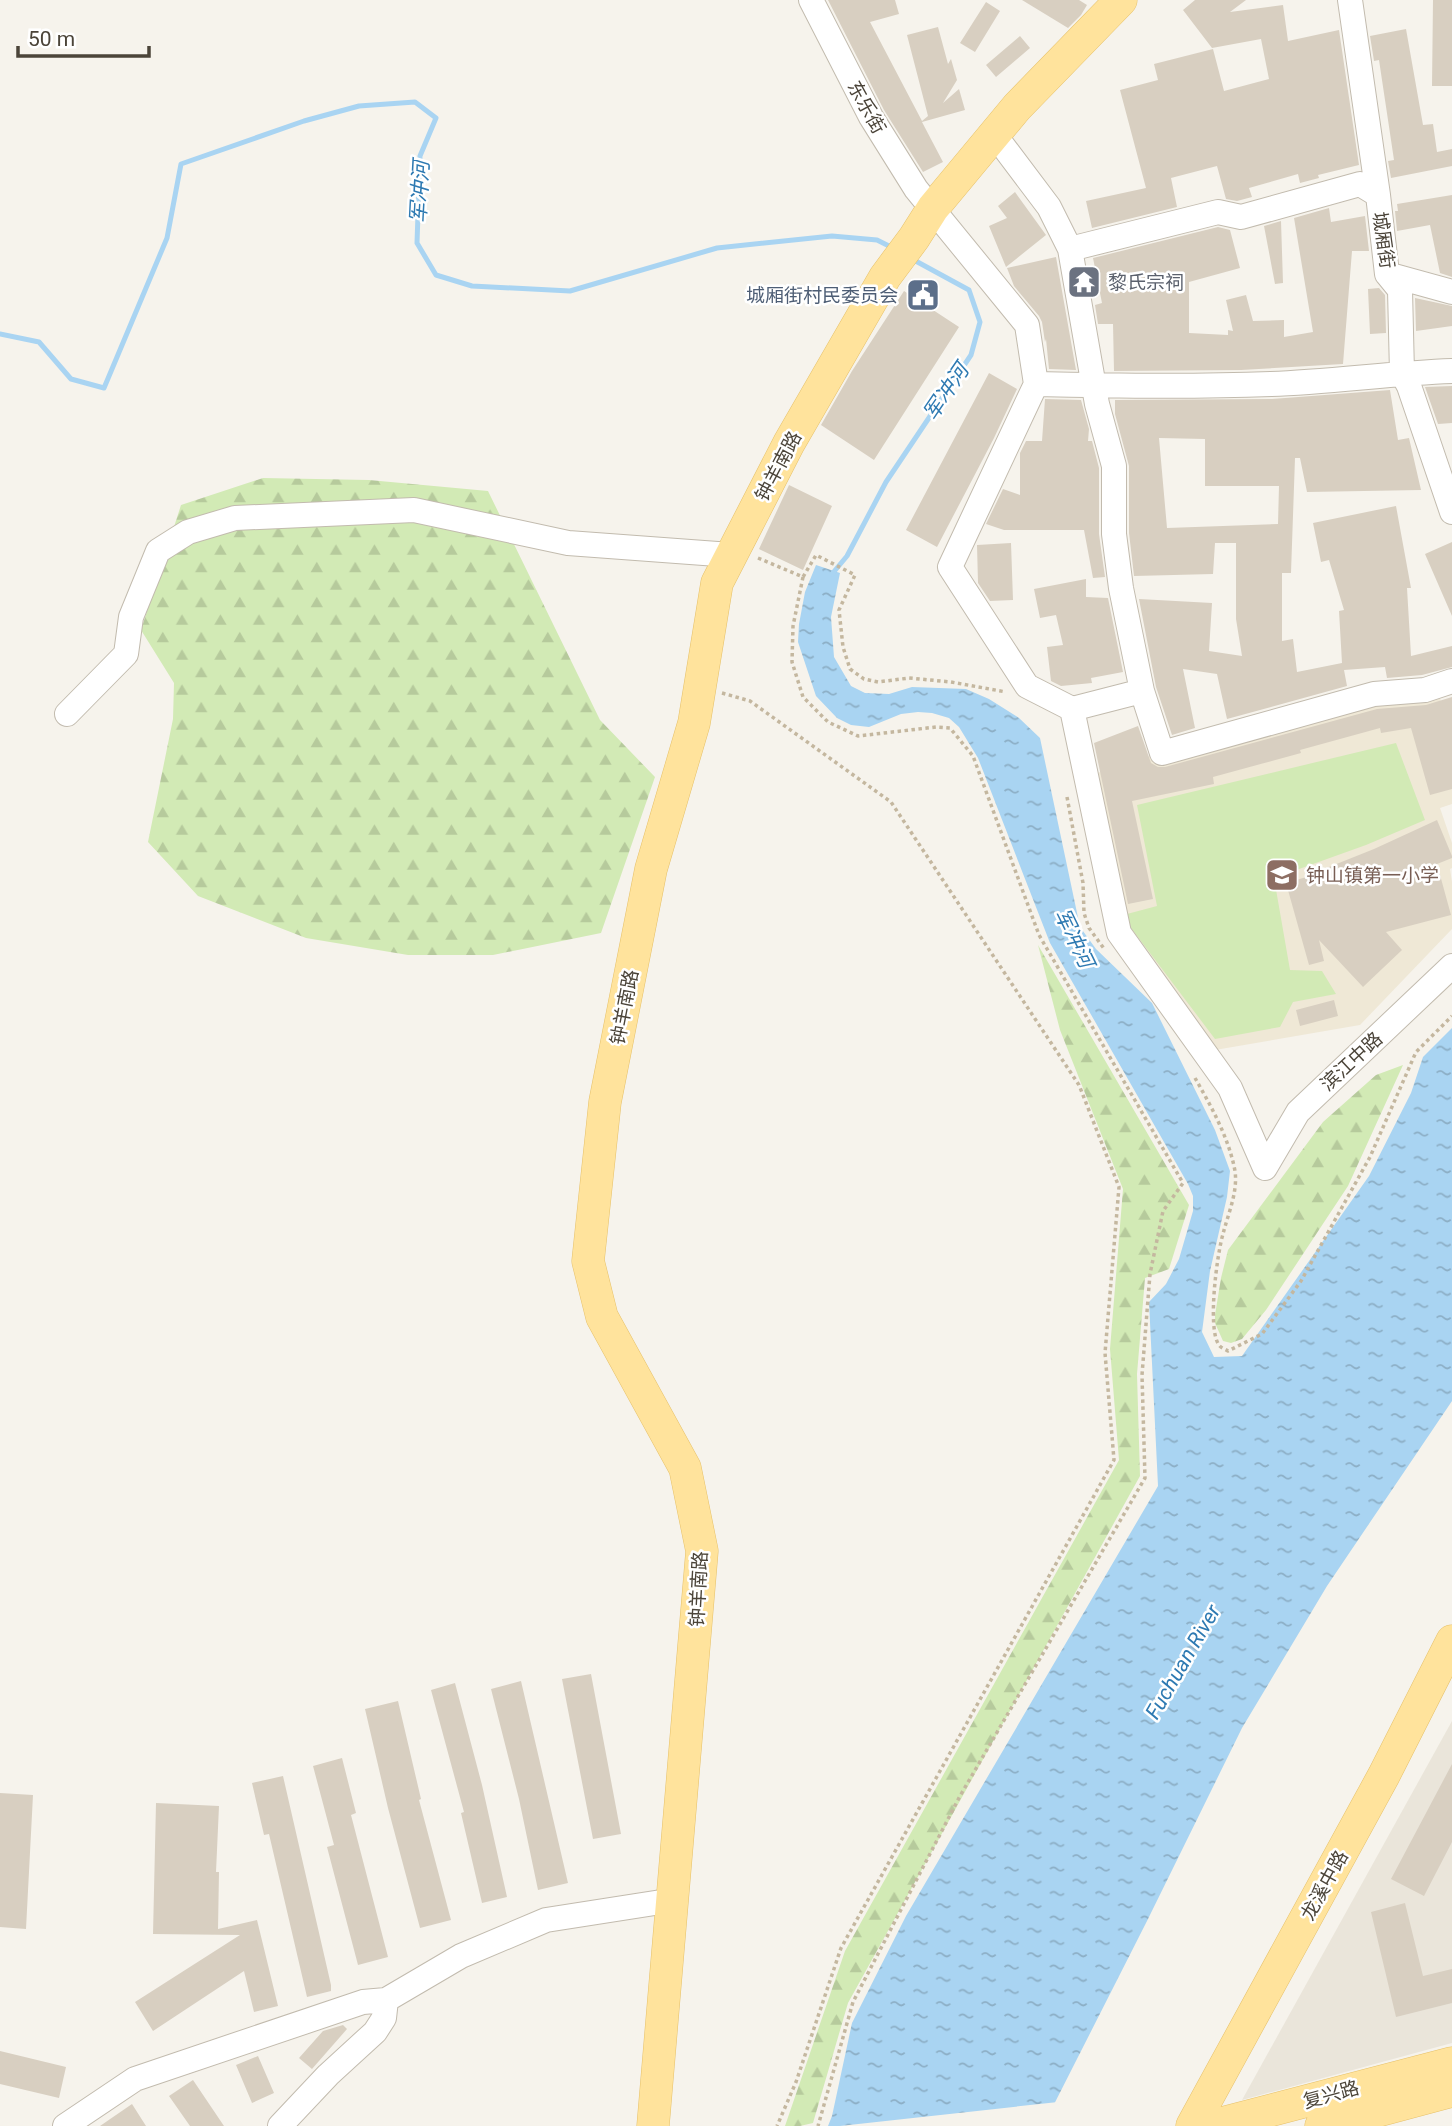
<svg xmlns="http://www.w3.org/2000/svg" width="1452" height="2126" font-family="Roboto,'Noto Sans SC',sans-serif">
<defs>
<pattern id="forest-firs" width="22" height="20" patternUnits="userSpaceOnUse" patternTransform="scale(1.75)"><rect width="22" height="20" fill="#d2eab5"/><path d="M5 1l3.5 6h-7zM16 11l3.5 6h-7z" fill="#b6ca9c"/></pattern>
<pattern id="water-ripples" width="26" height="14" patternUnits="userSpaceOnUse" patternTransform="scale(1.75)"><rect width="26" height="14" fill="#a9d4f2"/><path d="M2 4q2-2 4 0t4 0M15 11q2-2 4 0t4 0" fill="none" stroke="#8caec5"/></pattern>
</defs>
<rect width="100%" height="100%" fill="#f6f3ec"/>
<path fill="#eae5da" d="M1452,1721V2043L1242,2100Z"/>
<path fill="#efe8d6" d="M1438,691L1452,741V804L1440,808L1452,843V868L1450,869L1452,882V929L1360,1025L1215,1050L1126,931L1091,775L1264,720Z"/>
<path fill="url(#forest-firs)" d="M263,478L369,480L488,491L600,720L655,777L601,933L493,955H408L306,938L198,896L148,842L173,719L174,683L141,630L181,505Z
M1038,945L1189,1205L1169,1269L1145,1278L1137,1374L1140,1476L848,2003L813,2123L800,2126H785L845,1951L1119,1460L1110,1349L1123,1189L1060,1030Z
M1403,1065L1348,1186L1266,1310L1242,1339L1231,1343L1223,1341L1215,1323V1315L1221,1278L1228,1250L1323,1122L1376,1075Z"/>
<path fill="#d2eab5" d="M1396,743L1425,820L1366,845L1274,878L1290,970L1322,971L1336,994L1293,1002L1280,1027L1215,1039L1128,924L1127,914L1157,906L1137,805Z"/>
<path fill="url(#water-ripples)" d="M816,565L840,573L831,617L834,657L851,686L865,693L889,694L912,687L966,689L989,699L1019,718L1040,738L1080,927L1096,949L1152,1003L1215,1130L1230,1171L1227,1197L1210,1271L1202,1332L1214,1357L1242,1356L1369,1176L1411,1093L1423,1057L1452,1028V1401L1327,1586L1242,1728L1147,1921L1043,2126H828L832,2116L852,2023L906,1916L1158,1486L1149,1302L1166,1284L1179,1259L1193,1211V1196L1188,1184L1050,943L978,758L959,727L949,718L932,713L918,712L901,714L869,727L851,725L837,718L816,696L798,642L799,624L805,592Z"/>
<path fill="#f6f3ec" d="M1058,2102L1047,2126H840Z"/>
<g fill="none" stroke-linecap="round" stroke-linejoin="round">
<path stroke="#a9d4f2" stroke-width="5" d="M0,334L39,342L71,379L104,388L167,238L181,164L304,121L359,106L415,102L436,118L420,156L417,243L436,275L472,286L570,291L717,248L832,236L877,240L895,249
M832,574L847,556L886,482L971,355L980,322L969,290L912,259"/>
</g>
<path fill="#d8cfc1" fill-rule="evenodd" d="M828,0H895L899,14L870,22L922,121L928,116L907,35L938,27L948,64L951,59L957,80L943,103L959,89L965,110L922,122L943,162L923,172L884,110Z
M1022,0H1079L1087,5L1081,15L1068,28Z
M1195,0H1246L1230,12L1283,5L1288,41L1339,30L1359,165L1318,175L1319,178L1300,183L1298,174L1249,188L1252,197L1237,201L1226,199L1217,166L1171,178L1177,207L1092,228L1086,201L1146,188L1120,90L1158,80L1154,64L1213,49L1224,91L1269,79L1261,39L1212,48L1183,10Z
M1433,0H1452V86H1432Z
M986,2L1000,11L975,52L960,43Z
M1406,29L1423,125L1433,124L1437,152L1452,149V166L1391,178L1388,161L1394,160L1379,60L1374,61L1370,36Z
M1020,36L1030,48L996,77L986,65Z
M1015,192L1046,235L1006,267L989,226L1007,218L998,206Z
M1452,195V277L1440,273L1430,225L1397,231L1395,211H1398L1397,204Z
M1329,208L1331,222L1365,216L1369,251H1352L1343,364L1241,370L1114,371L1113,324H1098L1095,305L1102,303L1093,258L1218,227L1230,230L1240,268L1189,282V333L1228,335V330L1233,331L1226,300L1246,295L1253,321L1284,320V337L1313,332L1294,218Z
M1281,221L1283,283L1275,284L1264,226Z
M1056,257L1076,370L1049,369L1046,339L1045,342L1042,322L1039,316L1014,286L1007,268Z
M1379,288L1385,295L1386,333L1370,334L1368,289Z
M904,291L959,327L874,460L821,425L852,371Z
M1415,298L1452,306V326L1416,331Z
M989,373L1017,389L994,438L937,547L906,530Z
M1452,386V423L1438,424L1425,387Z
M1390,390L1398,440L1409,438L1421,490L1307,492L1300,458H1295L1291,573H1282V641L1293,639L1297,672L1342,663L1339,611L1344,610L1329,560L1321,562L1313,523L1396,506L1411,588H1407L1411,656L1452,646V667L1422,675L1387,678L1385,667L1344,670L1347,686L1227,719L1217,674L1183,669L1195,728L1172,735L1156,687L1139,599L1212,603L1209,651L1242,656L1236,619V543H1215L1213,574L1134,576L1129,533V466L1115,414V400L1272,399ZM1159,438L1205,439V486H1279L1278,524L1167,528Z
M1045,399L1081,400L1089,429L1088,441H1092L1099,468V534L1105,577L1093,578L1084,530H1004L986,524L1003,489L1020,495V453L1026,441H1042Z
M789,485L832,506L803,570L759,549Z
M1452,542V616L1425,554Z
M1011,543L1013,600L990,601L978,583L977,545Z
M1086,579V597L1108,598L1123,672L1091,678L1092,683L1061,686L1051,681L1047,647L1063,645L1056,615L1040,618L1034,589Z
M1452,697V789L1430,795L1411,728L1381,733L1380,728L1300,750L1301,753L1213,777L1214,784L1132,801L1153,899L1128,904L1094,743L1138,726L1151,763L1158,767H1165L1377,709L1426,705Z
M1437,820L1452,856V858L1437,864L1451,915L1386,932L1402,950L1363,987L1319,940L1324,961L1309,965L1286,883L1320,873L1319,871L1374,849Z
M1334,1000L1338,1016L1300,1026L1296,1010Z
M591,1674L621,1834L593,1839L562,1679Z
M521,1681L568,1883L538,1890L519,1799L491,1689Z
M455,1683L482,1785L507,1897L482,1903L461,1813L464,1812L431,1690Z
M398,1701L421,1799L419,1800L451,1920L420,1928L388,1808L365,1709Z
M342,1758L356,1813L351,1815L388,1957L358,1965L327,1847L334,1845L313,1766Z
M1452,1764V1842L1424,1896L1391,1879Z
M283,1776L331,1985V1991L307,1997L269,1834L264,1835L252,1783Z
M0,1793L33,1795L26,1929L0,1927Z
M156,1803L219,1806L216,1872H219L218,1929L257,1920L278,2006L254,2012L244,1971L153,2031L135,2002L240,1935L153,1934Z
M1405,1903L1423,1976L1452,1969V2003L1396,2017L1371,1912Z
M343,2025L347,2029L312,2069L299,2058L323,2031Z
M0,2051L66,2067L59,2098L0,2084Z
M258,2056L274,2093L252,2103L236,2065Z
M193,2080L224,2126H190L169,2096Z
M132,2104L146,2126H100Z"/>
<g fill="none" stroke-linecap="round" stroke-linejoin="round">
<defs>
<path id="minor" d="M811,0L871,117L916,189L1027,325L1036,384L950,567L1027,686L1072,709L1119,933L1230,1088L1265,1168
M1350,0L1378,195L1387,274L1400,290L1402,373L1409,386L1452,512
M994,134L1049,207L1070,249L1097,404L1114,466V534L1121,588L1142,691L1072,709
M1070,249L1218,212L1241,217L1360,184L1378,195
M1387,274L1452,292
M1036,384C1114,386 1193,387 1271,384C1331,382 1392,373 1452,371
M1142,691L1162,753L1374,694L1425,690L1452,681
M67,714L126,654L131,617L158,551L188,532L235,518L414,510L568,543L731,555
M1265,1168L1298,1112L1452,966
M65,2126L135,2079L363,2002L386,2000L461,1956L546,1920L674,1900
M280,2126L328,2075L375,2032L384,2018L386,2000"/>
<path id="major" d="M653,2126L702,1551L685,1468L602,1317L588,1261L605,1102L651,869L694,723L717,583L789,443L885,277L914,238L933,208L1017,107L1121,0
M1192,2126L1384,1775L1452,1641
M1211,2126L1452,2063
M1321,2126L1452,2091"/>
</defs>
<use href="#minor" stroke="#c2bbae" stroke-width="26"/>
<use href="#major" stroke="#e6c16a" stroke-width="33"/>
<path stroke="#c4b79f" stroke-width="3.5" stroke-dasharray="3.5 3.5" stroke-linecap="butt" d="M758,558L803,577L816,555L855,575L839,610L843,647L850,669L864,679L878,682L909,678L951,682L1006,692
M803,577L793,626L792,662L803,697L828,722L858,736L936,727L950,728L973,756L1039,935L1183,1183L1163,1211L1150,1274L1142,1375L1145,1478L960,1796L853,2002L818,2126
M722,693L750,701L891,802L1079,1085L1119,1187L1105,1353L1114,1460L841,1948L796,2082L777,2126
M1067,797L1083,883L1084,913L1089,928L1105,950
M1195,1078C1211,1106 1229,1138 1235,1171C1238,1192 1228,1214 1223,1234C1217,1254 1207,1329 1219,1345C1221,1348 1225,1349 1228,1351L1262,1334L1301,1281L1370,1157L1416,1052L1452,1016"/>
<use href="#minor" stroke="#fff" stroke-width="24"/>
<use href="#major" stroke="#ffe39c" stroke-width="32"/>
</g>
<defs>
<symbol id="temple-square" viewBox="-11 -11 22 22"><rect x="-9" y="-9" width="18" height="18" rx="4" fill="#6b7280" stroke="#fff"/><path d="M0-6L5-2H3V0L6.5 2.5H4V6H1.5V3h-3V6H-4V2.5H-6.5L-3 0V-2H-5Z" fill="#fff"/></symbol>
<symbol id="civic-square" viewBox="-11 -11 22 22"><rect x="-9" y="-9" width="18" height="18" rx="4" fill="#5c6f8a" stroke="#fff"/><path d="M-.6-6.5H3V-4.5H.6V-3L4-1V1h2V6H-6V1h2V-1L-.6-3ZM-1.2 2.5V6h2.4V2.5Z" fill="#fff"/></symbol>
<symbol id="school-square" viewBox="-11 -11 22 22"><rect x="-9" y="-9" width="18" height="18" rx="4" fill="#8d6e63" stroke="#fff"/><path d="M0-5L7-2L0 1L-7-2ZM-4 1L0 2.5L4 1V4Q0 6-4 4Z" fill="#fff"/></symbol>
</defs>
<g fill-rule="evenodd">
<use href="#temple-square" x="1065" y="263" width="38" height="38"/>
<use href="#civic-square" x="904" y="276" width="38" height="38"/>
<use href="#school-square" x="1263" y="856" width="38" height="38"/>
</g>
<g text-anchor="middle" stroke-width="5" stroke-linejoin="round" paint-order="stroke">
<g font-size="19" fill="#4b4439" stroke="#fff">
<text transform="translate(867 107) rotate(61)" y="7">东乐街</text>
<text transform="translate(1384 240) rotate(82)" y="7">城厢街</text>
<text transform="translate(778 466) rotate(-62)" y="7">钟羊南路</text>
<text transform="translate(624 1007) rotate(-79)" y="7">钟羊南路</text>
<text transform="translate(1351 1061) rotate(-43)" y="7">滨江中路</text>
<text transform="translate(698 1589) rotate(-87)" y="7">钟羊南路</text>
<text transform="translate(1324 1885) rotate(-61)" y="7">龙溪中路</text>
<text transform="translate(1331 2094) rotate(-15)" y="7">复兴路</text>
</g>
<g font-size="19" fill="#5b616d" stroke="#fff" text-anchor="start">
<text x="1108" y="289">黎氏宗祠</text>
</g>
<g font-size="19" fill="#4e5e75" stroke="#fff" text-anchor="end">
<text x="898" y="302">城厢街村民委员会</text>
</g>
<g font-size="19" fill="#785e54" stroke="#fff" text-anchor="start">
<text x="1306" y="882">钟山镇第一小学</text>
</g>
<g font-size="21" font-style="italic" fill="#2e7ab2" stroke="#fff">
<text transform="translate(420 192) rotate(-87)" y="7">军冲河</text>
<text transform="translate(946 392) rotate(-56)" y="7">军冲河</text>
<text transform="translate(1074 938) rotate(64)" y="7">军冲河</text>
<text transform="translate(1183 1662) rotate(-60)" y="7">Fuchuan River</text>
</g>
</g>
<path d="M18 46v10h131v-10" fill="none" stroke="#4b4439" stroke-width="3.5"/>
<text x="28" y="46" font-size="21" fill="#4b4439" stroke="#ffffff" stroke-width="5" paint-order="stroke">50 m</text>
</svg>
